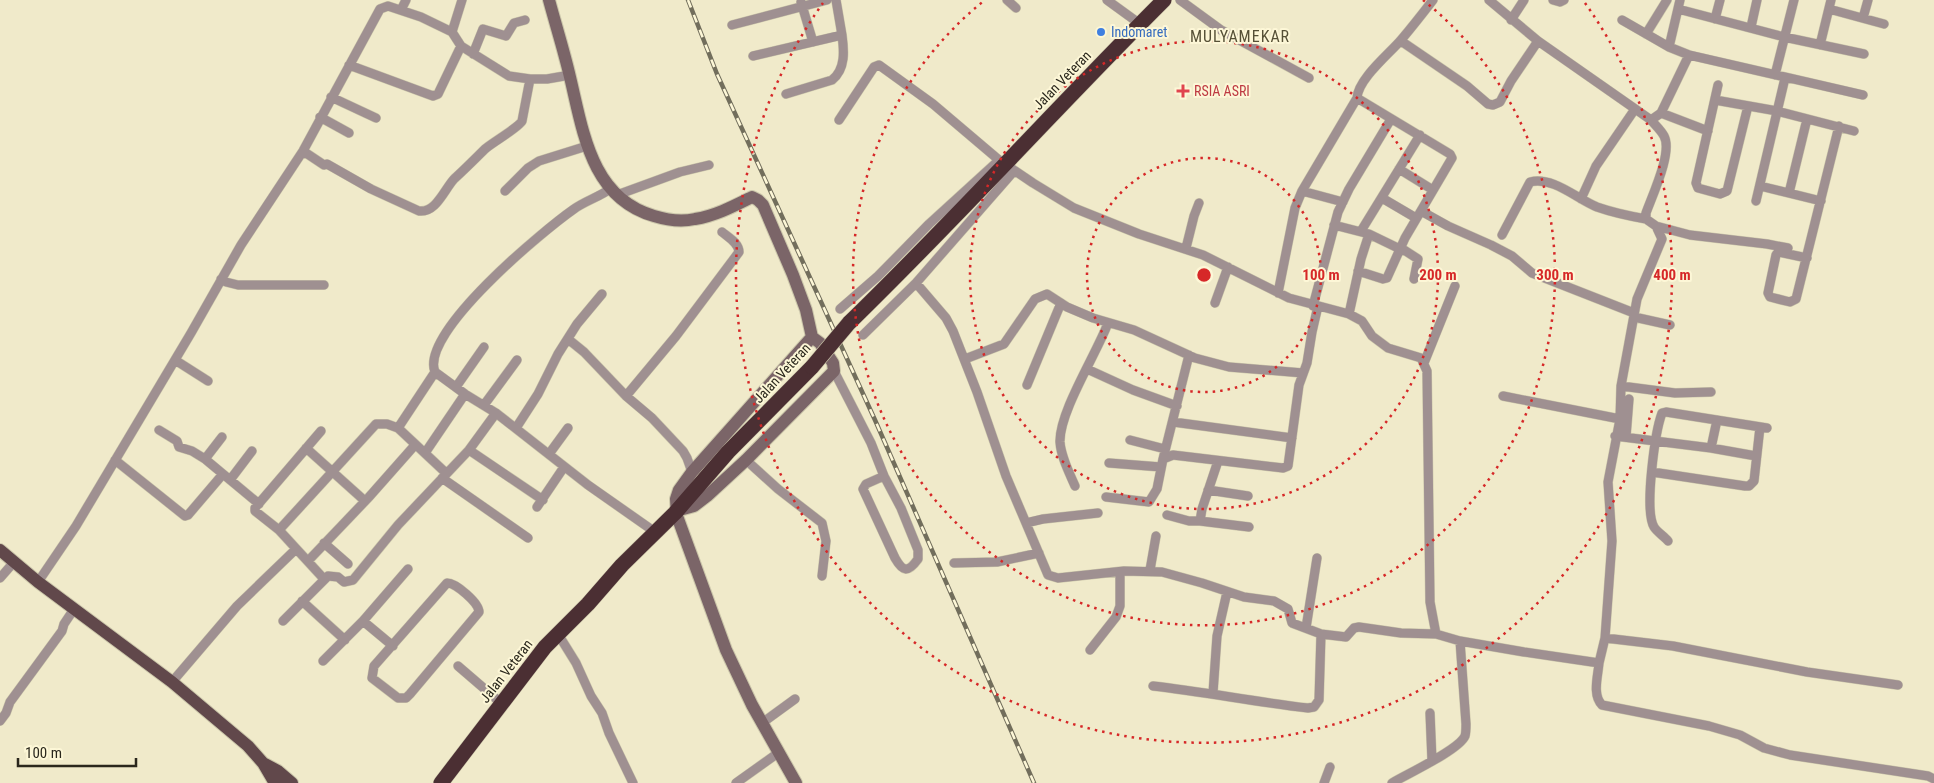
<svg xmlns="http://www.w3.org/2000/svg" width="1934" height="783" font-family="'Roboto Condensed',sans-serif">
<rect width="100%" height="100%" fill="#f0eaca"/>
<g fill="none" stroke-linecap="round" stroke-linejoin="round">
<defs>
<path id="street" d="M462,0L452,32L461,46L509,76L530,79H547L570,75
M836,0L842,35
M1007,0L1016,8
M1107,0L1140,24
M1180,0L1221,30L1309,78
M1489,0L1538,41L1651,120C1655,125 1661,130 1664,136C1673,152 1652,196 1646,213V219L1656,226L1662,239L1637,299L1621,386L1620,419L1608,482L1612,541L1605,638L1599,663
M1553,0L1560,2L1564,0
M801,2L813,42
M1678,9L1784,37L1864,54
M1829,9L1884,24
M401,10L406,0
M1863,18L1868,0
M1715,19L1720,0
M1511,20L1524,0
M1622,20L1669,47L1689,55L1863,95
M732,25L827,0
M1751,27L1757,0
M1646,34L1667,0
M1401,41L1467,86L1488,104L1493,105L1500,102L1511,81L1538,41
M1820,45L1831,0
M1669,47L1680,0
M473,54L483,29L506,36L514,23L525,20
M753,56L842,35C844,50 846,69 832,80L786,94
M349,65L433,96L438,94L461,46
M1775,75L1794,0
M1718,85L1696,183L1698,188L1720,194L1727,191L1748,106
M331,97L376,118
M1357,98C1358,79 1389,54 1401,40C1412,27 1423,13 1433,0
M1715,100L1777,111L1854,131
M1661,113L1708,131
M320,117L349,133
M839,120L874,67L879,65L933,104L999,160L1033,183L1074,208L1139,234L1203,255L1289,298L1349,314L1362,321L1372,336L1388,348L1421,358L1427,371L1430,602L1436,634L1460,641L1524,652L1599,663C1598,676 1592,695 1602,705L1709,726L1740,735L1764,748L1790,755L1928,776L1934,779
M1651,120L1661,113L1689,55
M303,151L324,165L327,164L371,189L419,211C436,213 444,190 454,179C465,169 475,159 485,149C493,142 518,128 522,121L530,79
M1399,169L1433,190
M1760,186L1821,201
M610,189C599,197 585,201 574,209C544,230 419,333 435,372L465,394L496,413L588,485L655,532
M505,191L528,168L539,161L587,146
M1302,191L1343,202
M1789,193L1807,119
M617,195L680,172L709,165
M1382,198L1416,218
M1581,199L1596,166L1635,109
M1756,201L1785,78
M1421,211L1448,226L1491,245L1512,256L1532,273L1634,313
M1334,225L1369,234L1400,249
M1656,226L1690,235L1767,244L1788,248
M1361,231L1420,135
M1502,235L1530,182C1553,176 1577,199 1597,207C1614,213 1629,216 1646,219
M1186,248L1194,216L1199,203
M1401,248L1418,259L1414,279
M1807,258L1778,252L1776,255L1768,293L1770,297L1790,302L1796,299L1839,126
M221,279L226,282L238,285H324
M916,283L946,318L953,331L977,392L1006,476L1048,575L1058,578L1124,571L1162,572L1202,583L1244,597L1274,601L1288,609L1292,623L1321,634L1346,637L1354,628L1359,627L1401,633L1436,634
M1278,293L1295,208L1302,191L1357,98L1450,154L1452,158L1405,238L1387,278L1383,279L1358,271
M1215,303L1228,267
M1313,306L1338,212L1349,189L1391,119
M840,309L878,276L929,224L997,162
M1349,314L1361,259L1369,234
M1634,317L1670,325
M863,335L916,283L1014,171
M568,339L584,352L626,396L652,418L683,451L687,458L692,472
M965,359L1004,344L1035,299L1047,294L1067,307L1093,318L1134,330L1195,358L1229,367L1303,373
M175,360L208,381
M1424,363L1455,286
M1087,369L1133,390L1177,406
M834,371L871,443L884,476L901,508L918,550V559C908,573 903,572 895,558L863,489L866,484L884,476
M1027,385L1061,303
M1621,386L1675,393L1711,392
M456,387L484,347
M626,396L676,336L739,252C739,243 728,237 722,232
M1503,396L1620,419
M484,405L517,360
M1173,422L1292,438
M398,428L435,372
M516,428L538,394L558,354L577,324L602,294
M159,430L177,441L179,447L192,451L205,459
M321,431L255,508V511L279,530L324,579
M1615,436L1711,448L1756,456
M222,437L205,459L259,504
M1626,437L1629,399
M1130,440L1165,449
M306,448L365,501
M1711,448L1717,420
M469,450L543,500
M425,453L465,394
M549,454L568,428
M1163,459L1189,355
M115,460L185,516L188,515L223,474
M746,460L778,489L822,523L826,541L822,576
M1218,461L1202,509L1200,521L1249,527
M1109,463L1161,467
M1652,472L1745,486H1749L1754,481L1760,427
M442,478L528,538
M230,480L252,451
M1075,486C1069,472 1061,457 1060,442C1059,412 1097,353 1108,323
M1208,490L1248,496
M1106,497L1149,502L1157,489L1163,459L1173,455L1283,468L1288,466L1299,385L1307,363L1312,332L1318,306
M537,507L564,467
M1167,515L1189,521H1200
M1026,523L1043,519L1098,513
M279,530L376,424H387L398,428L446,473
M1668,541C1664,536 1657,532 1654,527C1644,510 1655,432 1662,413L1666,412L1767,428
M324,543L348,564
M308,561L369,497L415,445
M954,563L997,562L1039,553
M1150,570L1156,536
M0,578L14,562
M38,582L76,526L191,333L241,245L303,151L380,9L388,6L421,17L452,32
M447,583C456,583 479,603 479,612L410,694L406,698H398L372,678L374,666Z
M302,601L345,640
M283,621L328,576L338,577L344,582L353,580L398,525L469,450L496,413
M363,621L393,646
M1306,628L1317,558
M558,634L576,663L591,696L602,713L609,733L633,783
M1605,638L1673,646L1807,672L1898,685
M1090,650L1116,617L1120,606V572
M323,661L363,621L408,569
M458,666L501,703
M172,682L237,606L296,549
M1153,686C1205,692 1256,702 1308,708L1314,707L1319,700L1321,634
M1213,693L1217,636L1227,592
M1430,713L1432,761
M0,721L6,713L10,702L62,631L64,624L74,609
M762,723L795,699
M736,783L778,753
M1324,783L1330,767
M1392,783C1407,774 1459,750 1465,736C1466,733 1466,728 1466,724L1460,641"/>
<path id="secondary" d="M549,0C556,26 564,51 570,77C583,131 591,198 654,216C667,220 681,222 695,219C715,216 734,206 752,197L758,200L763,205L793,275L806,310L812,337L820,343L833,363L834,371L746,460L707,496L694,506L676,511
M796,783L752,705L726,650L677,516L676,499L679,490L692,472L812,337"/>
<path id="primary" d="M0,550L38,582L172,682L248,746L263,763L273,780L277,783
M263,763L278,771L292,783"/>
<path id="highway" d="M849,323C957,218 1058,106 1164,0
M441,783L545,647L588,604L622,565L675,513L728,452L812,367"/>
</defs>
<use href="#street" stroke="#ccc7ab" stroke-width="10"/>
<use href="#secondary" stroke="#ccc7ab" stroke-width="14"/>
<use href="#primary" stroke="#ccc7ab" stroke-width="14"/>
<use href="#highway" stroke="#ccc7ab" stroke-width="16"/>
<use href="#street" stroke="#9f9091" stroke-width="9"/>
<use href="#secondary" stroke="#7b6568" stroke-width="12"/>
<use href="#primary" stroke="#61484b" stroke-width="12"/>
<use href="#highway" stroke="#4b2f33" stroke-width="15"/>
<defs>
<path id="rail" d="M688,0L717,74L875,420L1034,783"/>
</defs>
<use href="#rail" stroke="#726e5c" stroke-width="4.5"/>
<use href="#rail" stroke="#fdf7d7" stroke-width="2.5" stroke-dasharray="8" stroke-linecap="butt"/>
<defs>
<path id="highway-bridge" d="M812,367L849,323"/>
</defs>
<use href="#highway-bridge" stroke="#ccc7ab" stroke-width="16" stroke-linecap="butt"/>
<use href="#highway-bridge" stroke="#4b2f33" stroke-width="15"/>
</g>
<g fill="none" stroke="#d62828" stroke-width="2.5" stroke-dasharray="2.5 5">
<circle cx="1204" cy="275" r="117"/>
<circle cx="1204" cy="275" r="234"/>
<path d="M1423 0A351 351 0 1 1 985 0"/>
<path d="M1585 3A468 468 0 1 1 823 3"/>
</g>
<circle fill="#3f7fe0" stroke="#fdf7d7" stroke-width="2" cx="1101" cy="32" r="5"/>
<path fill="#e0444e" stroke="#fdf7d7" stroke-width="2" d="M1180.5 83.5h5v5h5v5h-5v5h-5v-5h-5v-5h5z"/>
<g text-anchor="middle" stroke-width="4" stroke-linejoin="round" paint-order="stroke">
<g font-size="14" fill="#366cbe" stroke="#fdf7d7" text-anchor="start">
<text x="1111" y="37">Indomaret</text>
</g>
<g font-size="14" fill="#2a271c" stroke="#fdf7d7">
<text transform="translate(1062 80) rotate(-46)" y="5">Jalan Veteran</text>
<text transform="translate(782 373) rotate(-47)" y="5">Jalan Veteran</text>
<text transform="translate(506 671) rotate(-52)" y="5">Jalan Veteran</text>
</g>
<g font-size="14" fill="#be3a42" stroke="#fdf7d7" text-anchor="start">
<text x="1194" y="96">RSIA ASRI</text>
</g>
<g font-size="16" letter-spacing="1" fill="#565036" stroke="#fdf7d7">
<text x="1240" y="42">MULYAMEKAR</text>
</g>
</g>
<circle cx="1204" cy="275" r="8" fill="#d62828" stroke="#fdf7d7" stroke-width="2.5"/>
<g font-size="15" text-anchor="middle" font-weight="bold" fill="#d62828" stroke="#fdf7d7" stroke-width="4" stroke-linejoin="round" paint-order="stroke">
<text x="1321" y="280">100 m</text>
<text x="1438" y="280">200 m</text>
<text x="1555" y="280">300 m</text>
<text x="1672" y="280">400 m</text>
</g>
<path d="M18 758v8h118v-8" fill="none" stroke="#2a271c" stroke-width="2.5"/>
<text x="25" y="758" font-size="15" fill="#2a271c" stroke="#fdf7d7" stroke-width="4" paint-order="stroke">100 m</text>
</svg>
